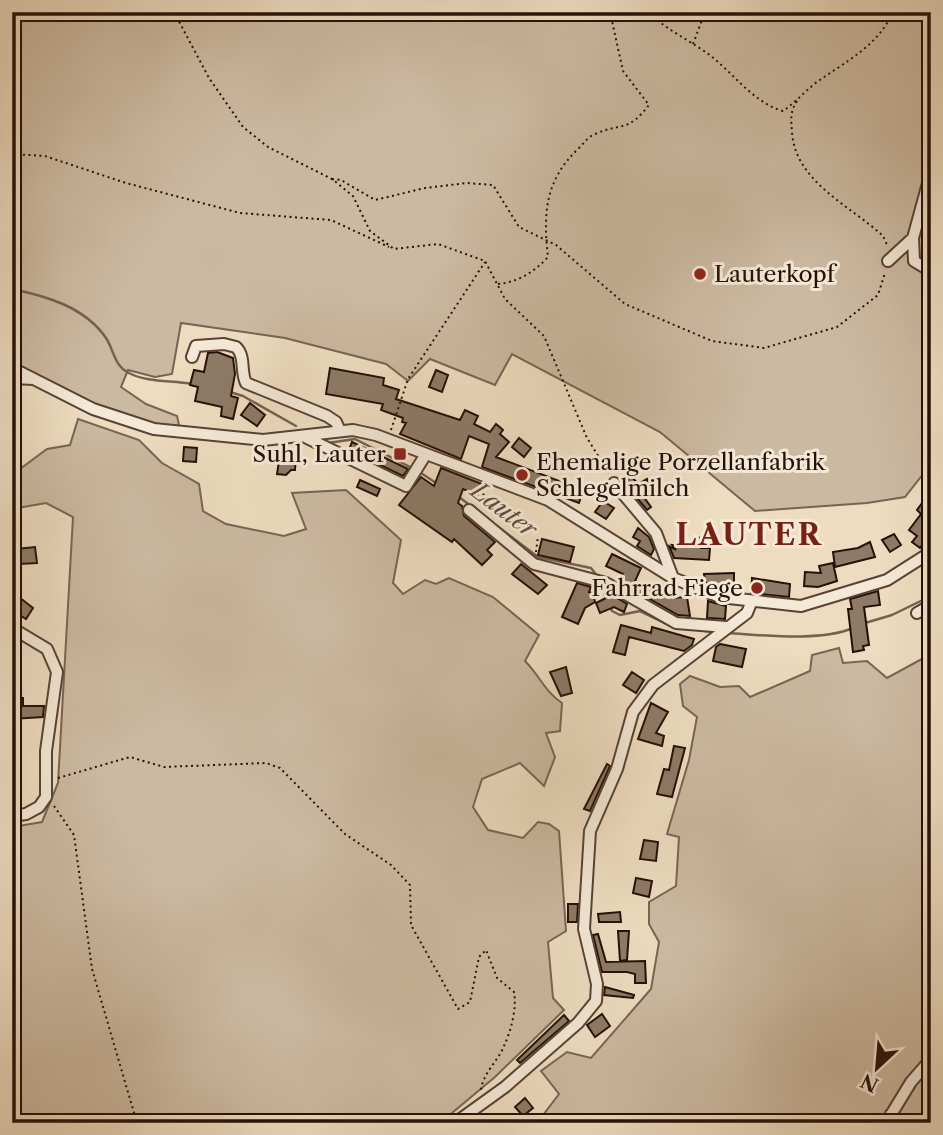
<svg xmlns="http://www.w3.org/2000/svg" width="943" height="1135" font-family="'Libre Caslon Text',serif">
<rect width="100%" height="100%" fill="#eedcc0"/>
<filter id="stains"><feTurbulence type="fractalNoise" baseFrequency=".00286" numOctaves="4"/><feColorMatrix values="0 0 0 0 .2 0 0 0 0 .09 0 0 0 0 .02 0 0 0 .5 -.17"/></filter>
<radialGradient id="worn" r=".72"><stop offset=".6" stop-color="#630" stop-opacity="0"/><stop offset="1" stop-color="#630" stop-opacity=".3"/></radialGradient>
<path fill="#ccb9a1" stroke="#786454" stroke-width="2" d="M12,12H931V464L905,497L867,503L755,511L660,432L512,354L495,385L430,359L408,381L386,364L285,338L181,323L172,374L155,377L128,370L121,387L146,404L177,416L181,434L120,420L35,379L12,378Z
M78,419L139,440L162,463L199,484L203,511L226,524L284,536L306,529L292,493L346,490L401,540L393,583L403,594L425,580L436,584L449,578L493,597L539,635L525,661C539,675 546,693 562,703L560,731L546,733L555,757L544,786L520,763L482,779L473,807L488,830L523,838L538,822L549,824L559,831L566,931L548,942L553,998L564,1010L495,1077L440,1123H12V827L42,822L58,783L73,517L46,503L12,509V475L47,449L70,445Z
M839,648L843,663L867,661L887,678L931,654V1123H537L559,1094L541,1071L567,1052L591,1058L651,989L659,942L649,924V902L676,886L679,837L667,834L689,760L697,717L683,706L680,684L690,676L720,687L739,686L750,697L810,671L812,655Z"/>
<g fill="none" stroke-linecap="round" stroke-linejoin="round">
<path stroke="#756150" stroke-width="2.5" d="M12,289C46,296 85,307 106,338C114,350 114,366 129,373C148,383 172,380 192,384
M230,392L243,396L296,426
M328,443L355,439L412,468
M418,471L436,483
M459,497L538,557L591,568L598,577
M602,587L607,600
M610,606L612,611L620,615L640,611L669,625
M865,623L892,615L931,596
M689,629L714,632
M728,633C763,635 820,642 853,628
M492,1123L503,1114"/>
</g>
<path fill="#8e7a67" stroke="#251007" stroke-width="2" d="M217,352L233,358L235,374L231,396L238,398L233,419L221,416L222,407L195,401L198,387L190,385L194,370L204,372L208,353Z
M330,368L384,378L383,385L399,390L396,399L460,420L465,410L478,416L474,424L490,432L496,424L503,430L500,434L509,442L496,457L583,490L579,503L482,467L489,444L469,436L461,459L400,434L406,423L402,422L403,418L381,410L383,404L326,394Z
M436,370L448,375L442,392L429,387Z
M250,403L265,415L257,426L241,415Z
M519,438L531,448L524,457L512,447Z
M352,442L408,469L403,476L349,450Z
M184,447L197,448L196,462L183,461Z
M280,454L296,455L295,470H291L286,475L277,474Z
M441,468L482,484L478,495L463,489L458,503L462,506L464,516L495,542L487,550L492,555L482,565L454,539L452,542L399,505L421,477L434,486Z
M631,476L638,484L647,479L651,487L641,493L651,507L647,510L625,484Z
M360,480L380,489L377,496L357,487Z
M603,501L614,508L606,519L595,512Z
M922,503L931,509V535L920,548L912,542L917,536L909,530L921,514L917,510Z
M638,528L649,537L654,549L651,555L637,546L640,541L633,537Z
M894,534L901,545L890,552L882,540Z
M693,537L702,538L701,548H710L709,560L674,558L669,546L676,550L672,545L693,547Z
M542,539L574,547L570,562L538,555Z
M870,542L875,557L835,567L833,552L858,548Z
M35,547L37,563L19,564L17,549Z
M612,554L641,568L635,581L672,598L687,597L690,616L678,615L620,582L623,574L606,566Z
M833,563L837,581L818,587L804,586L805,572L821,573L819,566Z
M521,564L547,585L538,594L512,574Z
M734,573V586L716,587L705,582L704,574Z
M752,578L790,584L789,597L751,593Z
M577,583L591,587L589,592L593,593L595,602L585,608L578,624L562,617Z
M878,591L880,605L864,607L869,645L863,646L864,650L853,652L848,609H852L850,599Z
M15,594L33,608L26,619L12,610Z
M612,595L627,604L624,612L614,607L600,613L596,603Z
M708,601L726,606L725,619L707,618Z
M621,625L651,633L652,627L694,639L692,645L684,651L629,637L625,655L613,652Z
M720,644L746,649L742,667L713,661L716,647Z
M566,667L572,693L561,696L550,672Z
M632,672L644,680L636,693L623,685Z
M12,698H23V706H44L43,717L12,719Z
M651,703L668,712L656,733L664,736L662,746L638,739Z
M674,746L685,748L672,797L657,794L664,769L669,770Z
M607,764L610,766L590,811L584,809Z
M644,840L658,842L656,861L640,859Z
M636,878L652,881L649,897L633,893Z
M568,904H578L577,922H568Z
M620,912L621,922H599L598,914Z
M618,931H629L627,960L620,961Z
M598,934L606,962L645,961L646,983H635V974L627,972H602L593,935Z
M605,987L634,995L633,998L604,995Z
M602,1014L610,1026L595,1037L587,1025Z
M564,1015L569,1021L520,1063L517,1060Z
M525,1098L533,1108L523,1116L515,1107Z"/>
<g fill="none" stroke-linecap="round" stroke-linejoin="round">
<defs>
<path id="minor" d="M913,238L914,261L924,267L931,264
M888,261L913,238L928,183L931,148
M192,357L196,346L224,344L236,347C246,357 240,371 246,383L327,416L336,422L340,431
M12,368L93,409L154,429L263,440L353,430L376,435L548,500L673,578L720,597L801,606L887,580L931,552
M12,378L34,379
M303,436L406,486L426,454
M614,483L656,533L673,578
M469,510L534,564L606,583L676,623L726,627
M917,613L931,605
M12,628L47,649L57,672L46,751V797L39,807L26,814L12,816
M891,1114L903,1123
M455,1123L505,1087L578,1023L596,1001L597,984L584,929L590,831L617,769L633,712L653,685L747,613L751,603
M886,1123L911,1082L931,1059"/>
</defs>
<use href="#minor" stroke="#574335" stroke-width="14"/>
<path stroke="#251007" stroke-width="2" stroke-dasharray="2 3.5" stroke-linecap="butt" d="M174,12L209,78L243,127L268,147L332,179L353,196L370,231L394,249L438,244L485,261L505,299L544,336L587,438L609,473
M649,13C666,29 685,38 704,51C731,69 751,102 783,111C796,102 805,91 817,82C845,62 878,46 893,12
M693,44L705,12
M797,101C790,112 791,119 792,132C795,182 851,206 883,236L888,247
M12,154L45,156L126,183L240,213L331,220L389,247
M332,179L341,180L375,200L425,188L467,183L493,185L519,227L556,245L625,304L712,341L764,348L837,327L878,295L885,273
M498,284C518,282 533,273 548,257C543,213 545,180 579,148C584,143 588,137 595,134C623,122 627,133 649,105L623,71L610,12
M391,430L408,379L485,262
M476,501H481L486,488
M536,552L538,536
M58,778L130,757L164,767L266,763L280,768L345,834L391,865L410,885L411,925L458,1009L470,1002L479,957L486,950L497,978L514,992C517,1008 511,1031 504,1046C498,1061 483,1073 481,1090
M54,806L74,835L92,969L137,1123"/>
<use href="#minor" stroke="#f4e8d6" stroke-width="10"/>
</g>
<g fill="#8f2418" stroke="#f4e8d6" stroke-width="2.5">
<circle cx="700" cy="274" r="7"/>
<rect x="393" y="447" width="14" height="14" rx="3.5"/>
<circle cx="522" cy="475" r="7"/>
<circle cx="757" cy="588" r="7"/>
</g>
<g text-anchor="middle" stroke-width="6" stroke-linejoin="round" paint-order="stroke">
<g font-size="23" fill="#251007" stroke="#f4e8d6" text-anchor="start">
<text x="714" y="282">Lauterkopf</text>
<text x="386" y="462" text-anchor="end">Suhl, Lauter</text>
<text x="536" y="470">Ehemalige Porzellanfabrik<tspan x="536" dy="26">Schlegelmilch</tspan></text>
<text x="743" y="596" text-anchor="end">Fahrrad Fiege</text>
</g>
<g font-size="24" font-style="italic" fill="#614d3e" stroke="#f4e8d6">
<text transform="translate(504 510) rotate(37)" y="8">Lauter</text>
</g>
<g font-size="30" font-weight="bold" letter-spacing="2" fill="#7a1f14" stroke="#f4e8d6">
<text x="749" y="545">LAUTER</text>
</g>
</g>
<rect width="943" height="1135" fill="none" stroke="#eedcc0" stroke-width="42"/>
<rect x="14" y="14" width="915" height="1107" fill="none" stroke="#251007" stroke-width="3.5"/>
<rect x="21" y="21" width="901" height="1093" fill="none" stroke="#251007" stroke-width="2"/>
<g transform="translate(877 1068) rotate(206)" stroke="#f4e8d6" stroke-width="5" paint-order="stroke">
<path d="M0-5L12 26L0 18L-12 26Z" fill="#251007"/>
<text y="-10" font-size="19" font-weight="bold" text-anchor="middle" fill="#251007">N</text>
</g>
<rect width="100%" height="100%" filter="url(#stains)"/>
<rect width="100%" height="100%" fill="url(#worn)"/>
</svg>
